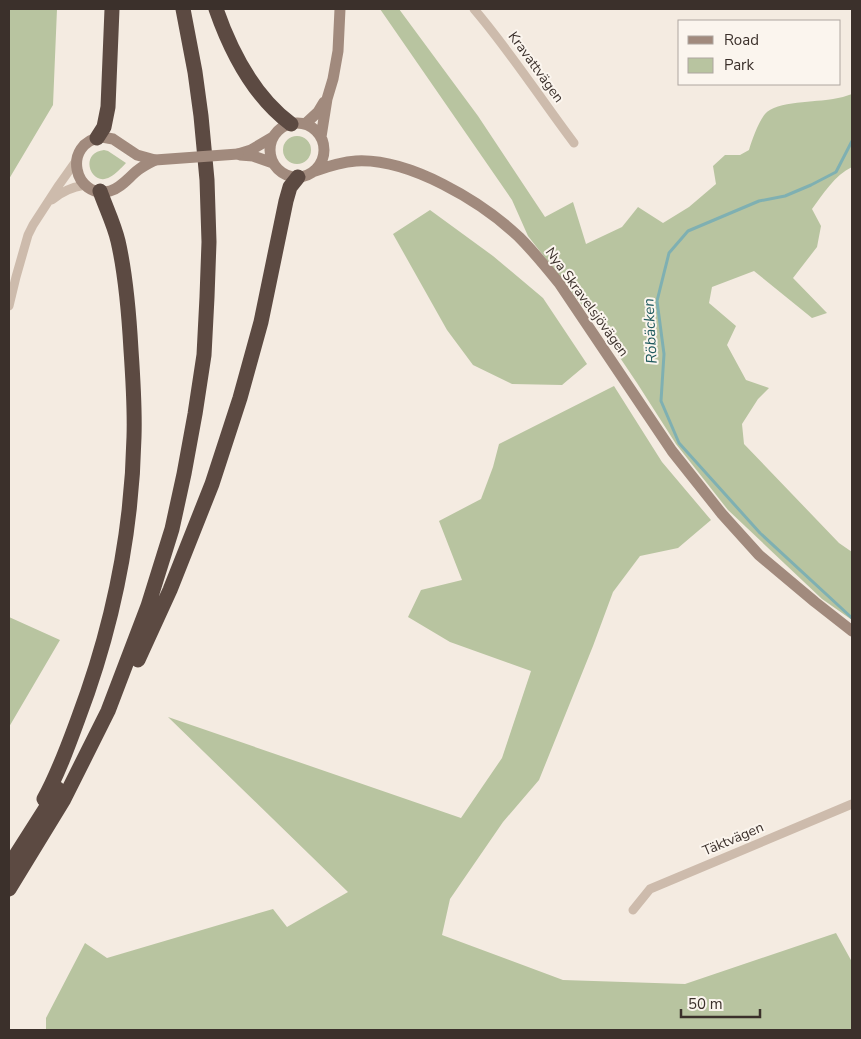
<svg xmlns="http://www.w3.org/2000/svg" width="861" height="1039" font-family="'Nunito Sans',sans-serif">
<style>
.green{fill:#b8c4a0}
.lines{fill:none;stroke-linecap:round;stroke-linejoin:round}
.stream{stroke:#7fb0b2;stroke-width:3}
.street{stroke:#cdbbac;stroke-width:9}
.secondary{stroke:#a18a7d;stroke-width:11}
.highway{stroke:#5c4a42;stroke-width:15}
.secondary-bridge{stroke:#a18a7d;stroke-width:11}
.labels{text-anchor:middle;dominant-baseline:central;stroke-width:4;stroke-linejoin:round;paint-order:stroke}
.street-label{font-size:14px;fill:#3b302b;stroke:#fbf5ee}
.water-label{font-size:15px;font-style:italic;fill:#1f5a5e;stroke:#fbf5ee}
</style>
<rect width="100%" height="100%" fill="#f4ebe1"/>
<path class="green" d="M9,9h48l-4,96 -44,74z
M380,9h19l79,107 67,101 28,-15 13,42 36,-17 16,-20 25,16 26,-16 27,-23 -3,-18 12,-11h15l9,-5c3,-10 9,-27 16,-36 11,-13 52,-12 68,-15 7,-1 13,-3 19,-5v73c-17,8 -29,27 -40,42l9,17 -4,21 -24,31 34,35 -15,5 -58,-47 -42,16 -3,16 27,23 -9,19 19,35 23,8 -11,11 -16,25 2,20 95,99 13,9v68l-30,-21 -94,-89 -52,-66 -39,-61 -37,-55 -72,-92 -16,-36z
M283 150a14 14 0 1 1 28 0a14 14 0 1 1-28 0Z
M104,150l4,1 18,12c-5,5 -10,11 -16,14 -19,11 -32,-24 -6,-27z
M430,210l63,46 50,42 44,66 -25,21 -50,-1 -39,-19 -26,-35 -54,-96z
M614,386l48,76 49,58 -33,28 -38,8 -27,36 -20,54 -54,134 -36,42 -53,77 -8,36 121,45 122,4 151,-51 16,29v68h-806v-12l39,-75 22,15 166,-49 14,18 61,-35 -180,-175 293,101 41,-60 29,-87 -81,-29 -42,-25 13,-27 41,-10 -23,-59 42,-22 12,-32 6,-23z
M9,617l51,23 -51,87z"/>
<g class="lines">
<path class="stream" d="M852,141l-16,31 -25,13 -26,11 -26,5 -71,30 -19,22 -12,48 7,53 -3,47 18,42 81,90 92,85"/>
<path class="street" d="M474,9c36,42 66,89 100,134
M52,200c10,-9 20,-13 33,-15
M9,306l7,-29 12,-42 5,-10 26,-40 17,-24
M633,910l17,-21 202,-85"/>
<path class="secondary" d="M270 150a27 27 0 1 1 54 0a27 27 0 1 1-54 0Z
M305,124l13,-12 6,-10
M102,137l11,2 24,16 18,5c-6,3 -12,6 -17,10 -9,7 -17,18 -28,21 -36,9 -49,-48 -8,-54z
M321,137l6,-38 6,-20 5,-28 2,-42
M238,154l13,-4 22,-13
M240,155l13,1 20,7
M315,171c14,-5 27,-9 41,-10 53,-3 125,40 163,76 14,14 27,30 40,46l113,168 50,63 37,41 56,47 37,29"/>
<path class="highway" d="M216,9c15,43 37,87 75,115
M97,138l7,-11 4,-20 4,-98
M138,660l32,-70 42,-106 28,-86 21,-76 25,-121 4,-14 8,-10
M44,799c14,-25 24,-53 34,-80 34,-90 54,-186 56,-282 1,-29 -1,-58 -3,-87 -2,-36 -5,-74 -13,-109 -4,-17 -12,-33 -18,-50
M9,866l49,-77
M9,889l55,-90 44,-88 40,-105 24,-77 12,-55 11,-60 9,-59 3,-58 2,-55 -2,-62 -6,-64 -6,-44 -12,-63"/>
<path class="secondary-bridge" d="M155,160l83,-6"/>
</g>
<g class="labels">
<g class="street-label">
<text transform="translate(536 67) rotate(54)">Kravattvägen</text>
<text transform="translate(587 302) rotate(54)">Nya Skravelsjövägen</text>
<text transform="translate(733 839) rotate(-23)">Täktvägen</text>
</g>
<g class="water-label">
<text transform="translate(650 331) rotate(-93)">Röbäcken</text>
</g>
</g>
<rect width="861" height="1039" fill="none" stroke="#3b302b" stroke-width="20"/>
<rect x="678" y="20" width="162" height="65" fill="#fbf5ee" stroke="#aea6a0"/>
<rect x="688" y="36" width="25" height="8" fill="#a18a7d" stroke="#aea6a0"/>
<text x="724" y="45" font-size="15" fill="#3b302b">Road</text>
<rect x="688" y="58" width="25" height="15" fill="#b8c4a0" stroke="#aea6a0"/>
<text x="724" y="70" font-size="15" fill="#3b302b">Park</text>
<path d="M681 1009v8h79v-8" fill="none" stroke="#3b302b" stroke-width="2.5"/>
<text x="688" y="1009" font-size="15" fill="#3b302b" stroke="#fbf5ee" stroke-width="4" paint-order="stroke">50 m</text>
</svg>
